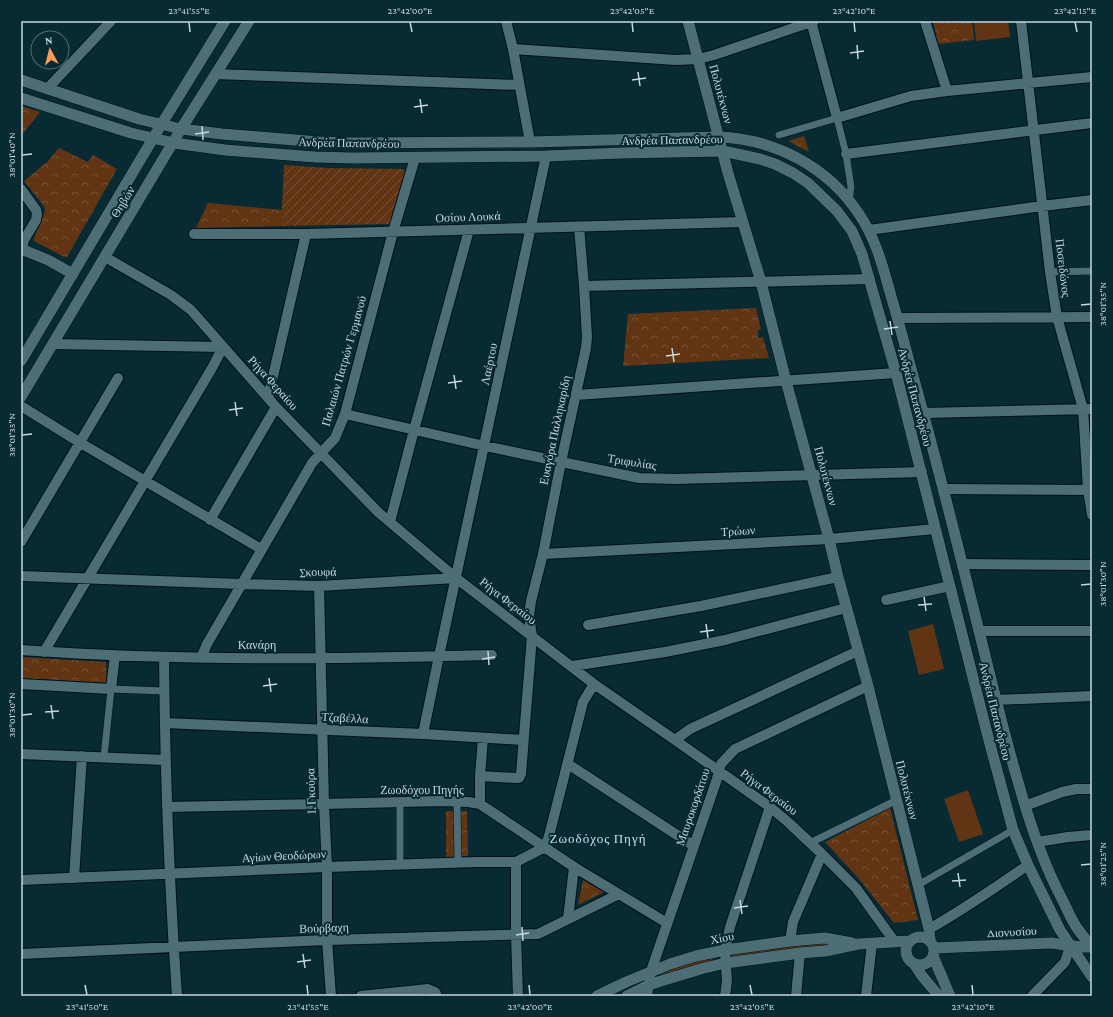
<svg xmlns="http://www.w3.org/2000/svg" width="1113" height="1017" font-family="'Crimson Pro',serif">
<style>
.grass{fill:url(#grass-tufts)}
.forest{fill:url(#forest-crowns)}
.garden{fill:url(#garden-furrows)}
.pitch{fill:#613514}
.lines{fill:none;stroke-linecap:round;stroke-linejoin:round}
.pedestrian-casing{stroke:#001218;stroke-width:8}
.minor-casing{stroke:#001218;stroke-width:12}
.tertiary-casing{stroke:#001218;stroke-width:12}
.secondary-casing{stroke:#001218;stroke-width:12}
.pedestrian{stroke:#4d6e77;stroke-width:7}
.minor{stroke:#4d6e77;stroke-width:10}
.tertiary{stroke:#4d6e77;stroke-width:11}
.secondary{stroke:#4d6e77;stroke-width:11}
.ticks{fill:none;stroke:#c5d7db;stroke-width:1.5}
.labels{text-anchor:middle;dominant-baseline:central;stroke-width:4;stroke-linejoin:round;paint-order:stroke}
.street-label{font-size:12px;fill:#c5d7db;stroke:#082a32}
.neighbourhood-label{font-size:13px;letter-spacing:1px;fill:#bde2ec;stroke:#082a32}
.neatline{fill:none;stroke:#c5d7db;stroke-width:1.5}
.ticks-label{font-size:10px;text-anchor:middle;fill:#c5d7db}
</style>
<defs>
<pattern id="grass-tufts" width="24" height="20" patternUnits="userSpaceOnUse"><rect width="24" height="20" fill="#613514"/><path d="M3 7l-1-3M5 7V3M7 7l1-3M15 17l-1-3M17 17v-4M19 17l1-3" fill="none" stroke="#765236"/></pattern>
<pattern id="forest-crowns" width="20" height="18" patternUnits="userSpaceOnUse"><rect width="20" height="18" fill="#613514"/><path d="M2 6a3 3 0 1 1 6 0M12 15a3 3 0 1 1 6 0" fill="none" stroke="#765236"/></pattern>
<pattern id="garden-furrows" width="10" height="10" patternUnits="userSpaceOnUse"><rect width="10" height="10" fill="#613514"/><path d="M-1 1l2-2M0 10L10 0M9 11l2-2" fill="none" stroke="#765236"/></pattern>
</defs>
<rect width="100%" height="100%" fill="#082a32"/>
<path class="grass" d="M804,136l5,16 -21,-11z
M827,941l3,3 -1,1 -95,13 -2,-3v-1z
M712,958v3l-51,14 -1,-2 13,-6z"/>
<path class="forest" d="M933,21h39l2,19 -36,4z
M21,106l19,6 -19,24z
M59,148l29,14 5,-7 24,14 -50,88h-3l-30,-16v-3l11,-27 -1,-5 -20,-25 23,-19z
M208,203l74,7 -1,16 -85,2z
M756,308l5,22h-3v8l5,-1 6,21 -146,8 5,-52z
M21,657l85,5 1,21 -86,-5z
M890,808l28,112 -24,3 -34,-43 -35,-38z
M446,811h21l1,45 -22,1z
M583,880l21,12 -26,13z"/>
<path class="garden" d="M284,165l45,3 74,1 2,2 -14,53 -110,2z"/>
<path class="pitch" d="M974,21h34l2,16 -34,4z
M933,624l11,45 -25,6 -11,-44z
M968,790l15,44 -24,8 -15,-43z"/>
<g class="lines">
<g class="pedestrian-casing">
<path id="pedestrian" d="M779,135l58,-17 9,36 5,33 -2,13
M1050,272l42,-1
M104,757l7,-68 53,2
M400,802v62
M457,802l1,60
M810,843l87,-43
M918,885l95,-55"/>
</g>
<g class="minor-casing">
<path id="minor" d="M506,21l7,28 17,93
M811,21l26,97 74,-22 36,-5 145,-14
M925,21l22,70
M1021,21l29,251 7,45 26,92 1,15 4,66 4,25
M513,49l163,11 22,-1 16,-4 100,-34
M215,74l304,11
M48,88l63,-67
M846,154l246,-31
M21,189l15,21 1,4 -1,6 -12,20 -2,9
M869,230l173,-24 50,-6
M194,234h112l437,-12
M105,257l66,38 20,15 85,97 102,105 78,66 138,106 81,56 95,67 19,16 33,31 34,34 38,53
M584,286l286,-7
M897,318l195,-1
M53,344l170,3
M576,395l320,-22
M268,398l38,-164
M21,406l58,36 182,107
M924,413l168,-4
M345,414l140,32 154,32 37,1 246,-7
M943,489l149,1
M210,520l66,-113
M390,522l24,-92 55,-200
M21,542l97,-164
M543,554l286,-15 106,-10
M962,564l130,1
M21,576l220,8 78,2 137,-8
M319,586l5,218 3,63v73l4,56
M886,600l64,-14
M588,625l113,-19 137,-29
M979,631h113
M21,650c99,7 199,9 299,8 58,0 115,-2 172,-3
M44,652l168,-284 11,-21
M164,657c1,113 5,226 13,339
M201,658l6,-14 105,-181 23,-25 10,-24 48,-182 22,-74
M572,666l93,-14 60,-12 121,-32
M21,684l90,5 4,-34
M996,700l96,-4
M165,723l258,11 100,6
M423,734l16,-78 107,-500
M675,740l15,-11 168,-78
M21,754l144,6
M568,764l126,82
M480,776l35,2h4l2,-4 11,-138 -3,-20 2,-15 12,-47 18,-92 25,-114 1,-11 -3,-51 -5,-59
M480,804v-28l3,-38
M1025,806l37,-14 14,-3h16
M167,807l157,-3 118,-3 26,1 12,2 94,63 93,56
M1037,842l31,-5 24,-2
M545,847l4,-11 34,-134 11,-18
M516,862v72l2,62
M74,878l8,-122
M21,880l306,-13 149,-5h40l29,-15
M568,919l6,-52
M929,929c34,-19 67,-42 99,-64
M790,941l3,-19 29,-68
M21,954l306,-14 211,-6 81,-40
M361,996l67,-7 7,3 2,4
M647,996l4,-25 65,-189 5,-18 14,-15 133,-63
M725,996l2,-15 -2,-31 5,-23 40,-120
M796,996l4,-43
M866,996l6,-53
M1032,996l33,-34 5,-16"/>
</g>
<g class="tertiary-casing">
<path id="tertiary" d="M688,21l40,152 33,109 25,99 43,158 9,38 30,109 61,243 1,11
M21,249l27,11 25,14
M906 951a14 14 0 1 1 28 0a14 14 0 1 1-28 0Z
M934,948l117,-5 30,4h11
M933,956l17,40
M915,965l7,11 17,20
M597,996l29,-14 44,-18 26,-8 29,-6 65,-9 35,-3 27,5
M627,996l22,-11 15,-5 40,-12 22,-5 74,-10 25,-2 33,-7 51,-3"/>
</g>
<g class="secondary-casing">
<path id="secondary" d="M21,80l118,39 42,10 41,5 97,8 33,1 178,-1 189,-5c56,2 109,30 140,77 17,25 24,53 32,82 7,23 13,46 19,69 26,92 49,185 72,278 12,48 23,95 37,142 11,39 24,78 43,114 5,10 9,20 15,29 5,7 10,13 15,19
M21,98l110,35 43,10 51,7 90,7 38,1 193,-2 75,-3 102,-2 37,8 15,5 18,9 15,10 29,28 15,20 10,23 34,119 91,360 26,97 15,35 32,65 32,47
M21,361l140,-236 64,-104
M21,397l160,-268 68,-108"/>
</g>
<use href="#pedestrian" class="pedestrian"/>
<use href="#minor" class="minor"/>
<use href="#tertiary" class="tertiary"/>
<use href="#secondary" class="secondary"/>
</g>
<path class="ticks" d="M189,22l1,10M410,22l2,10M632,22l1,10M854,22l1,10M1075,22l2,10M857,45l1,14M850,53l14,-2M638,72l2,14M632,80l14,-2M420,99l2,14M414,107l14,-2M202,126l1,14M195,134l14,-2M22,155l10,-1M1081,305l10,-1M890,321l2,14M884,329l14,-2M672,348l2,14M666,356l14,-2M454,375l2,14M448,383l14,-2M235,402l2,14M229,410l14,-2M22,435l10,-1M1081,585l10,-1M924,597l2,14M918,605l14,-1M706,624l2,14M700,632l14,-2M488,651l1,14M482,659l13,-2M269,678l2,14M263,686l14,-2M51,705l2,14M45,712l14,-1M22,715l10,-1M1081,865l10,-1M958,873l2,14M952,881l14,-1M740,900l2,14M734,908l14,-2M522,927l1,14M516,935l13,-2M303,954l2,14M297,962l14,-2M85,985l2,10M307,985l1,10M529,985l1,10M750,985l2,10M972,985l1,10"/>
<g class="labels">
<g class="street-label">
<text transform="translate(721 94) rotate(75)">Πολυτέκνων</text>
<text transform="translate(672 140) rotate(-1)">Ανδρέα Παπανδρέου</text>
<text transform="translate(349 143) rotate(1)">Ανδρέα Παπανδρέου</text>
<text transform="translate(123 202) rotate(-59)">Θηβών</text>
<text transform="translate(468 217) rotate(-2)">Οσίου Λουκά</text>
<text transform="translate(1063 268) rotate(83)">Ποσειδώνος</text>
<text transform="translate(344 361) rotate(-74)">Παλαιών Πατρών Γερμανού</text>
<text transform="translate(489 364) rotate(-78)">Λαέρτου</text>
<text transform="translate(273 383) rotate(48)">Ρήγα Φεραίου</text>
<text transform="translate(915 397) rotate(75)">Ανδρέα Παπανδρέου</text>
<text transform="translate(555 430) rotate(-78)">Ευαγόρα Παλληκαρίδη</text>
<text transform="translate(632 462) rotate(9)">Τριφυλίας</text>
<text transform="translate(826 476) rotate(75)">Πολυτέκνων</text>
<text transform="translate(738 531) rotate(-3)">Τρώων</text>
<text transform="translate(318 572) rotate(-1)">Σκουφά</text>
<text transform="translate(508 601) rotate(38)">Ρήγα Φεραίου</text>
<text x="257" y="645">Κανάρη</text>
<text transform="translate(995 711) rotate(76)">Ανδρέα Παπανδρέου</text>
<text transform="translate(345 718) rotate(3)">Τζαβέλλα</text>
<text x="422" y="790">Ζωοδόχου Πηγής</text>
<text transform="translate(907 790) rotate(76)">Πολυτέκνων</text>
<text transform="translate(311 791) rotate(-92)">Ι. Γκούρα</text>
<text transform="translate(769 792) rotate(37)">Ρήγα Φεραίου</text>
<text transform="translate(693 807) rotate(-71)">Μαυροκορδάτου</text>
<text transform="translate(284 856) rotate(-3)">Αγίων Θεοδώρων</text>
<text transform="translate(324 928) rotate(-2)">Βούρβαχη</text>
<text transform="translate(1012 932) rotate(-3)">Διονυσίου</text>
<text transform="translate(722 938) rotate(-11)">Χίου</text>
</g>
<g class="neighbourhood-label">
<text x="598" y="838">Ζωοδόχος Πηγή</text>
</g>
</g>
<rect width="1113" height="1017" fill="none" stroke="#082a32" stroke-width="44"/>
<g transform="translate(50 50) rotate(353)"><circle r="19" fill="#082a32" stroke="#546f76"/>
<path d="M0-3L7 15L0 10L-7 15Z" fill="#fd9c56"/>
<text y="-6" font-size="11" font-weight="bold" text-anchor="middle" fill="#c5d7db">N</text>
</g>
<rect x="22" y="22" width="1069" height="973" class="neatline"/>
<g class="ticks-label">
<text x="189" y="14">23°41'55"E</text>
<text x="410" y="14">23°42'00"E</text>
<text x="632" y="14">23°42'05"E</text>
<text x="854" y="14">23°42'10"E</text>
<text x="1075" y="14">23°42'15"E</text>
<text transform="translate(11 155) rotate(-90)" y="4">38°01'40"N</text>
<text transform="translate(1102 304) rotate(-90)" y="4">38°01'35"N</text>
<text transform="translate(11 435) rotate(-90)" y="4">38°01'35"N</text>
<text transform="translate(1102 584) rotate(-90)" y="4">38°01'30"N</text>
<text transform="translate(11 715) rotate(-90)" y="4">38°01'30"N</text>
<text transform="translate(1102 864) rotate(-90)" y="4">38°01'25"N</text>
<text x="87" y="1010">23°41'50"E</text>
<text x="308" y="1010">23°41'55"E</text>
<text x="530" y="1010">23°42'00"E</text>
<text x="752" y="1010">23°42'05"E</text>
<text x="973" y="1010">23°42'10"E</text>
</g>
</svg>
